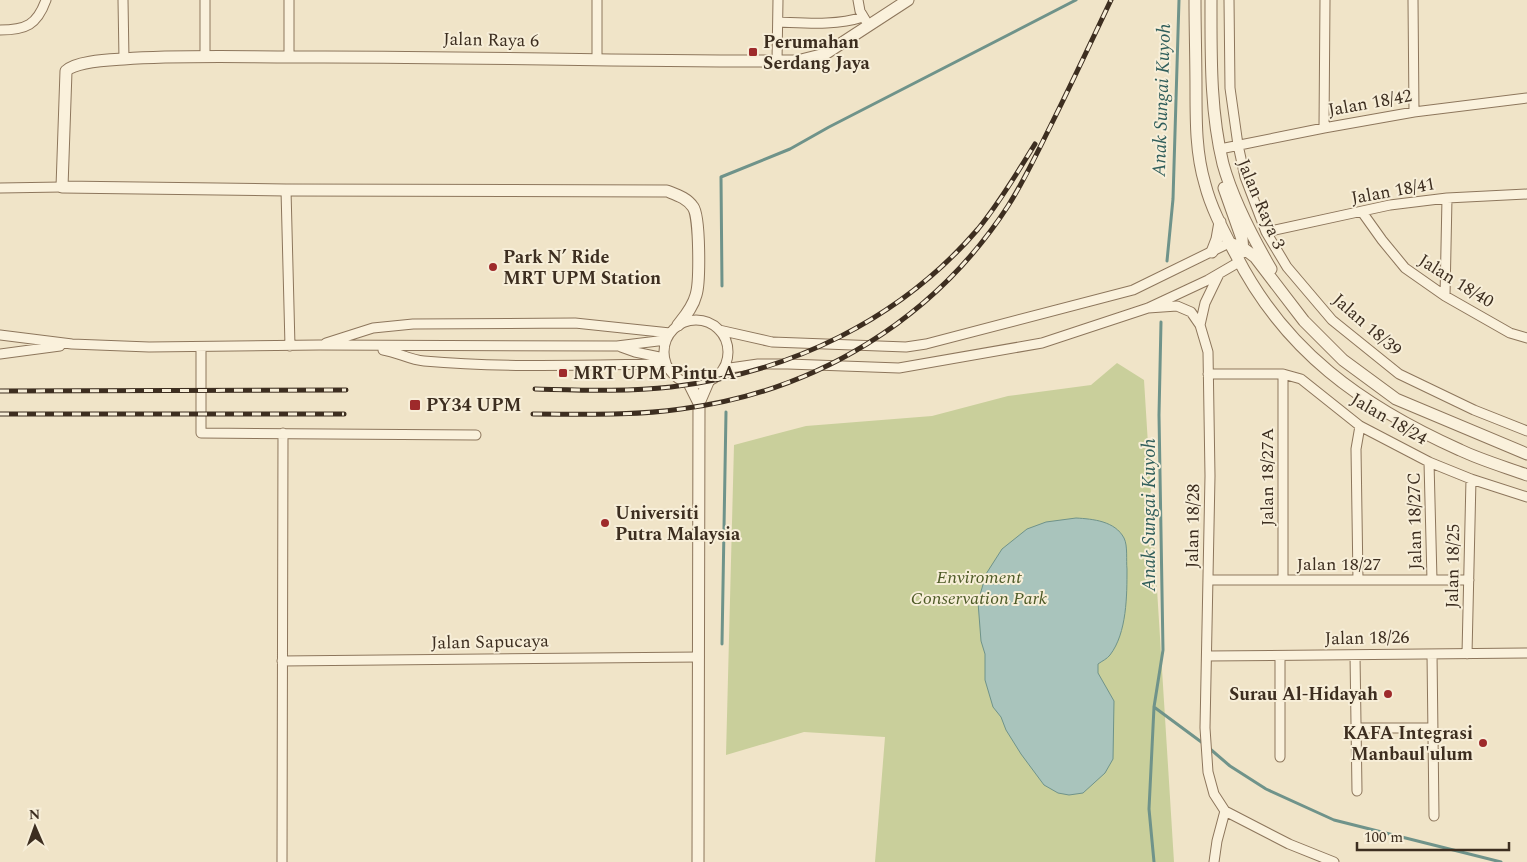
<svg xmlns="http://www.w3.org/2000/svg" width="1527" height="862" font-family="Spectral,serif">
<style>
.green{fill:#c9cf9b}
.water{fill:#a9c4bc;stroke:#6f938a}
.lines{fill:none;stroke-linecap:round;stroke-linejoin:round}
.stream{stroke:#6f938a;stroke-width:3}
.minor-casing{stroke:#8d765c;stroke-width:11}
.tertiary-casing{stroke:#8d765c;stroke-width:13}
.minor{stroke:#faf1dc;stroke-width:9}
.tertiary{stroke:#faf1dc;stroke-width:11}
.rail-casing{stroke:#3d2e20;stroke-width:5}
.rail{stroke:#f7eed8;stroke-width:3;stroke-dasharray:9;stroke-linecap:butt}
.poi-dot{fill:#9e2a2b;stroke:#f7eed8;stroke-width:2}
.labels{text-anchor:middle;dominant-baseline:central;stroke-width:4;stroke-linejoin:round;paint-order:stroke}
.street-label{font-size:18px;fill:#3d2e20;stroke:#f7eed8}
.poi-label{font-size:18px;font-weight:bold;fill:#3d2e20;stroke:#f7eed8;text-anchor:start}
.park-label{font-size:18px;font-style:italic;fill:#4d5a26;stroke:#f7eed8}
.water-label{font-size:19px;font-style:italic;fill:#2f5d5a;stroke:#f7eed8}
</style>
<rect width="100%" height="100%" fill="#f0e4c8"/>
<path class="green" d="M1117,363l27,17 30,482h-299l10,-125 -81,-5 -78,23 8,-310 72,-19 126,-10 76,-20 83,-11z"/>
<path class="water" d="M1076,518c17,1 39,3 48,20 4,8 2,22 3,31 0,26 0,64 -17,86 -3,4 -8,6 -12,9v9l16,28 -1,58 -8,14 -22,20 -14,2 -11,-2 -14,-8 -23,-31 -15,-24 -5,-13 -8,-10 -8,-27v-26l-4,-13 -3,-39 8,-28 16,-25 25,-20 19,-7z"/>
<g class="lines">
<path class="stream" d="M1167,261l6,-62 6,-199
M722,286l-1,-109 69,-28 39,-22 247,-127
M722,644l4,-232
M1154,707l50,37
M1209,748l21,18 36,23 68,31 167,42
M1154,862l-5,-53 5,-102 9,-57 -4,-235 2,-93"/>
<g class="minor-casing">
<path id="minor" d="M123,0l1,59
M858,0l2,11 6,10
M1229,0l1,88 8,57 7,32 21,55 21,35 45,53 67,54 75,36 53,21
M1413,0l1,112
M778,22c28,1 57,4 85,-5
M0,30c26,0 37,-5 46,-30
M205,57v-57
M289,57v-57
M597,59v-59
M777,61l1,-61
M1324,128l1,-128
M1220,149l104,-21 90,-16 113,-14
M0,188l62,-1
M286,190l4,156
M1362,212l20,28 23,28 40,28 65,37 17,5
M1266,232l124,-27 57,-7 80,-4
M1445,296l2,-98
M1148,308l29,-2 14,6 9,13 8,27 2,124 -5,252 3,44 6,22 11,17 64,33 45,18
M664 352a32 32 0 1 1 64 0a32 32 0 1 1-64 0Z
M1200,325l5,-22 14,-29
M719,330l53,12 134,5 20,-3 207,-54 96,-47
M0,335l72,9 77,3 170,-2 298,1 49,-6
M326,343l47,-15 40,-4 162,-1 95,10
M621,347l14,5 29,6
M201,348v85l275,2
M383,350c14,2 27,10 41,11 80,7 161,4 242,3
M0,354l60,-8
M723,369l35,-5h30l111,4 143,-25 106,-35 60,-28 31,-18
M1208,374h75l18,5 59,47 69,36 42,17 56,18
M1429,462l3,118
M1209,580h260
M1283,580v-206
M1358,580l-2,-131 4,-23
M1432,654l2,162
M1467,654l4,-175
M1355,655l2,136
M1207,656l320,-3
M282,661l417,-4
M1356,728h76
M1280,757v-101
M282,862l1,-429
M1214,862l3,-21 8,-30"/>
</g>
<g class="tertiary-casing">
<path id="tertiary" d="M1195,0c0,30 1,60 1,91 0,31 0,63 9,93 6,24 19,48 30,69 49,98 127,153 225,197 21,10 45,17 67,25
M1211,0c0,55 -1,111 12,164 10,36 30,74 48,105
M1224,188l18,51 1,13
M1229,243l14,5 12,9 49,64 39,39 53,39 131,55
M1212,252l5,-13 3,-17
M678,325c7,-9 15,-18 18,-30 4,-12 4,-79 -3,-88 -6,-9 -16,-12 -26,-16l-381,-1 -224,-3 4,-116c10,-10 43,-11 58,-12 57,-4 114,-2 170,-2 168,-1 336,5 503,4l28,-7 83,-54
M689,383l10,20
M698,862l1,-459 9,-21"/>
</g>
<use href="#minor" class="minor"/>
<use href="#tertiary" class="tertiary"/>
<g class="rail-casing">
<path id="rail" d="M535,389c45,1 91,3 136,-2 118,-14 229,-67 307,-158 22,-27 39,-56 57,-85
M0,391l346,-1
M0,414h344
M533,414c50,0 99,2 148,-5 134,-17 253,-89 327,-203 16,-25 29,-53 42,-79 21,-42 41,-85 61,-127"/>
</g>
<use href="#rail" class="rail"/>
</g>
<g class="poi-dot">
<rect x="748" y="47" width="10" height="10" rx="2.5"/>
<circle cx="493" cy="267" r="5"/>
<rect x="558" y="368" width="10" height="10" rx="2.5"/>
<rect x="409" y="399" width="12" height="12" rx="2.5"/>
<circle cx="605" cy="523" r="5"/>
<circle cx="1388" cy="694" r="5"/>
<circle cx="1483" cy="743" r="5"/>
</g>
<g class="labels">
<g class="street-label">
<text transform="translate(491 40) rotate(1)">Jalan Raya 6</text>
<text transform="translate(1370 103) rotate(-10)">Jalan 18/42</text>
<text transform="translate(1393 191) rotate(-10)">Jalan 18/41</text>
<text transform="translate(1261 204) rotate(67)">Jalan Raya 3</text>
<text transform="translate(1456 281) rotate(32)">Jalan 18/40</text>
<text transform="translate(1367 325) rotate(41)">Jalan 18/39</text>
<text transform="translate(1389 419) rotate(30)">Jalan 18/24</text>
<text transform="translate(1267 477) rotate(-90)">Jalan 18/27A</text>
<text transform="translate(1415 521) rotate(-91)">Jalan 18/27C</text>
<text transform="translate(1193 526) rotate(-89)">Jalan 18/28</text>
<text x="1339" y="564">Jalan 18/27</text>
<text transform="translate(1453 566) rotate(-89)">Jalan 18/25</text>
<text transform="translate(1367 638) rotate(-1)">Jalan 18/26</text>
<text transform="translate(490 642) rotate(-1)">Jalan Sapucaya</text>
</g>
<g class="poi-label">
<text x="763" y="42">Perumahan<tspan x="763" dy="21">Serdang Jaya</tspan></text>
<text x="503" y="257">Park N’ Ride<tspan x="503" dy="21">MRT UPM Station</tspan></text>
<text x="573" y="373">MRT UPM Pintu A</text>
<text x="426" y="405">PY34 UPM</text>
<text x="615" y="513">Universiti<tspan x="615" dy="21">Putra Malaysia</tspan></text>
<text x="1378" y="694" text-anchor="end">Surau Al-Hidayah</text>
<text x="1473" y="733" text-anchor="end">KAFA Integrasi<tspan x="1473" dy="21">Manbaul'ulum</tspan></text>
</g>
<g class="park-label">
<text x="979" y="577">Enviroment<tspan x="979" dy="21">Conservation Park</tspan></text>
</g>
<g class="water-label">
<text transform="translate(1162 100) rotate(-88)">Anak Sungai Kuyoh</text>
<text transform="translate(1149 515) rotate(-90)">Anak Sungai Kuyoh</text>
</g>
</g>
<g transform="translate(35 827) rotate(358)" stroke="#f7eed8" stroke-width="4" paint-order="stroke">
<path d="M0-4L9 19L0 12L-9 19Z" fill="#3d2e20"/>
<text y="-8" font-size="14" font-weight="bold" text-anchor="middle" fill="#3d2e20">N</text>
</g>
<path d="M1357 842v8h152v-8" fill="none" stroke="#3d2e20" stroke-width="2.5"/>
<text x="1364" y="842" font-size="15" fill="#3d2e20" stroke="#f7eed8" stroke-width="4" paint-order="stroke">100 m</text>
</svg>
